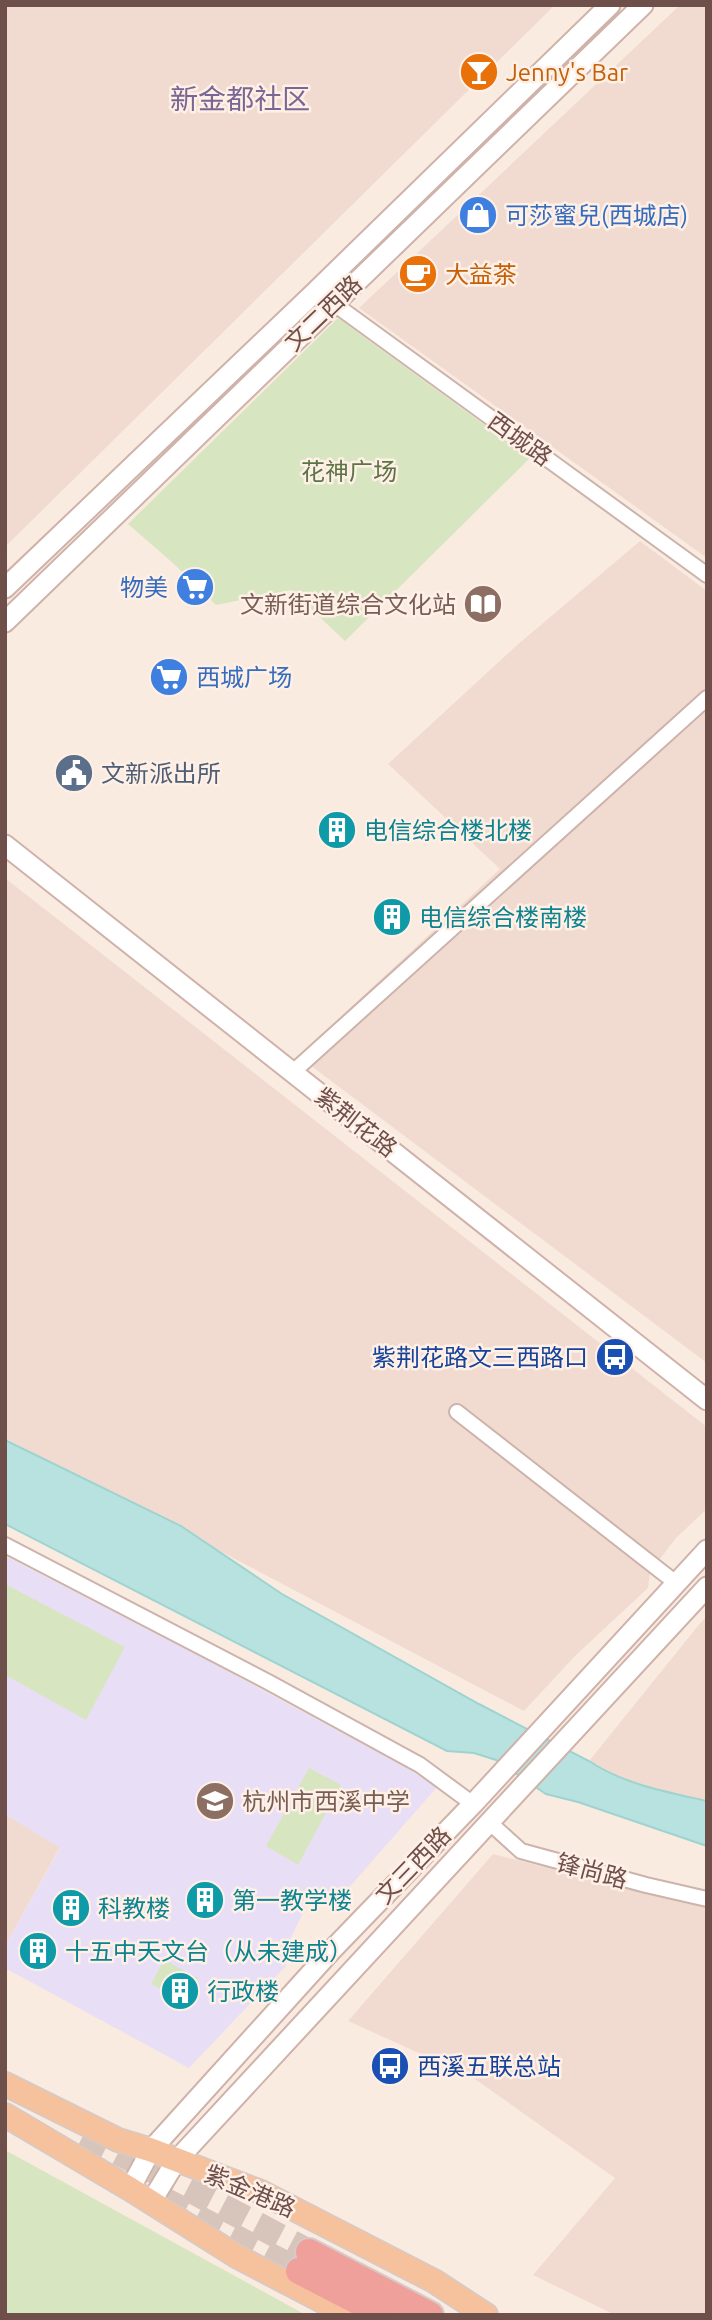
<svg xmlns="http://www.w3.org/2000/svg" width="712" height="2320" font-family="Ubuntu,'Noto Sans SC',sans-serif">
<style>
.residential{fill:#f1dbd0}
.education{fill:#e8def6}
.green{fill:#d7e6c1}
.water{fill:#b7e2df;stroke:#9ed3d0;stroke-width:2}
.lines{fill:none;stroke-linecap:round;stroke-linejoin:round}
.highway-tunnel{stroke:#d7c4bb;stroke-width:26;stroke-dasharray:26 13;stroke-linecap:butt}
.street-casing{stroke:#ccb3ab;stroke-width:18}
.secondary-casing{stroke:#cfb2a9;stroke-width:23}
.primary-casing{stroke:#d4cac9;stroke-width:26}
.highway-casing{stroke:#d4cac9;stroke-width:30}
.street{stroke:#fff;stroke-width:14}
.secondary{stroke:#fff;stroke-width:19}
.primary{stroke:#f5c29d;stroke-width:23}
.highway{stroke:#f0a09b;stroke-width:26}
.labels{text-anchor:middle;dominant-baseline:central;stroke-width:5;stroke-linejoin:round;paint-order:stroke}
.food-label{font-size:24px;fill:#c56008;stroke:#fef0e6;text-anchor:start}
.shop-label{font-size:24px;fill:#366cbe;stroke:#fef0e6;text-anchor:start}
.street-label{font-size:24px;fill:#6f4f4a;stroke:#fef0e6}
.park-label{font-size:24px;fill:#5c7443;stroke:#fef0e6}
.education-label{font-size:24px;fill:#785e54;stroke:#fef0e6;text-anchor:end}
.service-label{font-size:24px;fill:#4e5e75;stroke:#fef0e6;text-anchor:start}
.culture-label{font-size:24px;fill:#0d838f;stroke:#fef0e6;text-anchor:start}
.transit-label{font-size:24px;fill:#164399;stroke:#fef0e6;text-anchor:end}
.quarter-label{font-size:28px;fill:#7a6692;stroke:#fef0e6}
</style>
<rect width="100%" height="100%" fill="#faebe1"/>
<path class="residential" d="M5,5h550l-550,542z
M680,5h27v553l-348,-250z
M640,541l67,50v772l-409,-307 202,-187 -112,-105 128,-118z
M5,878l702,549v82l-31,29 -26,34 -2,16 -73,68 -51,55 -519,-273z
M707,1616v191l-126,-36 116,-144z
M5,1814l55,33 -55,99z
M493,1854l214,54v407h-92l-82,-40 82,-97 -143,-101 -124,-56z"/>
<path class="education" d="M5,1556l198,102 202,109 32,20 -105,120 -22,-9 -22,46 -2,22 -97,102 -184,-100v-22l55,-98 -55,-34z"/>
<path class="green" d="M338,318l192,140 -185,183 -54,-51 -75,15 -42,-41 -46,-40z
M5,1584l120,63 -39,73 -81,-45z
M309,1768l32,17 -43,80 -32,-19z
M164,1960l34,18 -9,18 -9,-3 -3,4 -26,-13z
M5,2150l301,165h-301z"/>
<path class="water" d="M5,1440l176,86 101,68 197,110 110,57c34,23 78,31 118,40v45l-129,-44 -32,-8 -50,-34 -22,-7 -27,-2 -442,-227z"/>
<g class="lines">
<path class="highway-tunnel" d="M84,2134l225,118
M162,2199l137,72"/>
<g class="street-casing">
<path id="street" d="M333,303l374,272
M293,1072l414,-374
M457,1412l219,171
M5,1545l265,138 150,82 53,39
M489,1822l32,29 125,34 61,14"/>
</g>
<g class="secondary-casing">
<path id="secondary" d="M5,588l309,-295 296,-288
M5,622l638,-617
M5,845l702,555
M130,2189l21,-39 179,-198 143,-148 234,-254
M151,2202l25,-41 531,-574"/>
</g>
<g class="primary-casing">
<path id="primary" d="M5,2084l113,56 33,10 110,42 173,89 52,34
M5,2115l125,74 108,68 111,58"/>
</g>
<g class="highway-casing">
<path id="highway" d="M309,2252l121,63
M299,2271l85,44"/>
</g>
<use href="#street" class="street"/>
<use href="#secondary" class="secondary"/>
<use href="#primary" class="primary"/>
<use href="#highway" class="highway"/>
</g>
<defs>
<g id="bar-disc" transform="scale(2.0125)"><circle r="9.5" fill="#e8710a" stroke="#fef0e6"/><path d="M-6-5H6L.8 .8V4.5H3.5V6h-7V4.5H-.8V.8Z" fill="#fff"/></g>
<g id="shop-disc" transform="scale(2.0125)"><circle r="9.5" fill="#3f7fe0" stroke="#fef0e6"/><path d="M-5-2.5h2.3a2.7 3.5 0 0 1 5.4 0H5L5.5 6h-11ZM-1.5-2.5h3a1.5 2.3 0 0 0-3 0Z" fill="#fff"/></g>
<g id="cafe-disc" transform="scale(2.0125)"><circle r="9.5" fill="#e8710a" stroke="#fef0e6"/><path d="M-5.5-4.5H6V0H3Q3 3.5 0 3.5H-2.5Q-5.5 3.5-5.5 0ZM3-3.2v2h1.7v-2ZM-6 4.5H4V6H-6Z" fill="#fff"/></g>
<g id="supermarket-disc" transform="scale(2.0125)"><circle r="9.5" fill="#3f7fe0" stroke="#fef0e6"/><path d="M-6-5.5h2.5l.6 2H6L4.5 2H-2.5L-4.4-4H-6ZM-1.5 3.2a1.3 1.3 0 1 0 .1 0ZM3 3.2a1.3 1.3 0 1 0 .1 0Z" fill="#fff"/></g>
<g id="library-disc" transform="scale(2.0125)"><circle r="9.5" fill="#8d6e63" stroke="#fef0e6"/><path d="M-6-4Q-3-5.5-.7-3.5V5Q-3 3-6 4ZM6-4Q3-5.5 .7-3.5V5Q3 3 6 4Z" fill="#fff"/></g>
<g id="civic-disc" transform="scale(2.0125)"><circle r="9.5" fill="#5c6f8a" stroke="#fef0e6"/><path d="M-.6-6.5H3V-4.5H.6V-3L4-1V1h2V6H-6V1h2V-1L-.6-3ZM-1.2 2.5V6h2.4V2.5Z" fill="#fff"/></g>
<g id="building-disc" transform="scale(2.0125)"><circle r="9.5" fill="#0f9aa8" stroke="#fef0e6"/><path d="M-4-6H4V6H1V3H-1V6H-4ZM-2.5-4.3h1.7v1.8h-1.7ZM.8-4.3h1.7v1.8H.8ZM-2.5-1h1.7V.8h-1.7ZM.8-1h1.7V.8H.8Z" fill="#fff"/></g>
<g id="bus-disc" transform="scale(2.0125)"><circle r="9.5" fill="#1a4fb4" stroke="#fef0e6"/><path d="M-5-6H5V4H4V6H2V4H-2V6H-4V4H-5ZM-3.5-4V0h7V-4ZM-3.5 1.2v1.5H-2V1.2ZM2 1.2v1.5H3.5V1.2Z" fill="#fff"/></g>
<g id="school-disc" transform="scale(2.0125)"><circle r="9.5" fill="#8d6e63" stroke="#fef0e6"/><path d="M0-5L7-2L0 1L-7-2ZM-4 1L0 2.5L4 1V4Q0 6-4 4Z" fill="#fff"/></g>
</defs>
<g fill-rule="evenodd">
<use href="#bar-disc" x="479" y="72"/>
<use href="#shop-disc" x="478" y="215"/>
<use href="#cafe-disc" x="418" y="274"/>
<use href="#supermarket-disc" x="195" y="587"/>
<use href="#library-disc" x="483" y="604"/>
<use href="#supermarket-disc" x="169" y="677"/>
<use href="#civic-disc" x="74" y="773"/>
<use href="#building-disc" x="337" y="830"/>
<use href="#building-disc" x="392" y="917"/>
<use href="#bus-disc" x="615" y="1357"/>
<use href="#school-disc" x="215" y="1801"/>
<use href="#building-disc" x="205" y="1900"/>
<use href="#building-disc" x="71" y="1908"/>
<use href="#building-disc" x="38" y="1951"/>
<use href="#building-disc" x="180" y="1991"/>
<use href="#bus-disc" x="390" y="2066"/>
</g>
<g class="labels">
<g class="food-label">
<text x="506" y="72">Jenny's Bar</text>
<text x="445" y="274">大益茶</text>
</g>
<g class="shop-label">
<text x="505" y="215">可莎蜜兒(西城店)</text>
<text x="168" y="587" text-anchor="end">物美</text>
<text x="196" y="677">西城广场</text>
</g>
<g class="street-label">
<text transform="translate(323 313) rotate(-44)">文二西路</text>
<text transform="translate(520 439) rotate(36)">西城路</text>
<text transform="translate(356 1122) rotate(38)">紫荆花路</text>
<text transform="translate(413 1865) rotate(-46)">文三西路</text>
<text transform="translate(592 1871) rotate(15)">锋尚路</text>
<text transform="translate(250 2191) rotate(23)">紫金港路</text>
</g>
<g class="park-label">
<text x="349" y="471">花神广场</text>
</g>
<g class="education-label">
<text x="456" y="604">文新街道综合文化站</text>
<text x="242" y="1801" text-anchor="start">杭州市西溪中学</text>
</g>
<g class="service-label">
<text x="101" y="773">文新派出所</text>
</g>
<g class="culture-label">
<text x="364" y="830">电信综合楼北楼</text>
<text x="419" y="917">电信综合楼南楼</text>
<text x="232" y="1900">第一教学楼</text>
<text x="98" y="1908">科教楼</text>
<text x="65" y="1951">十五中天文台（从未建成）</text>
<text x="207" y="1991">行政楼</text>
</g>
<g class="transit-label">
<text x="588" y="1357">紫荆花路文三西路口</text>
<text x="417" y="2066" text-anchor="start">西溪五联总站</text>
</g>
<g class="quarter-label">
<text x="240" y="98">新金都社区</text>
</g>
</g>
<rect width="712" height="2320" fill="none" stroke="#6f4f4a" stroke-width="14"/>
</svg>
